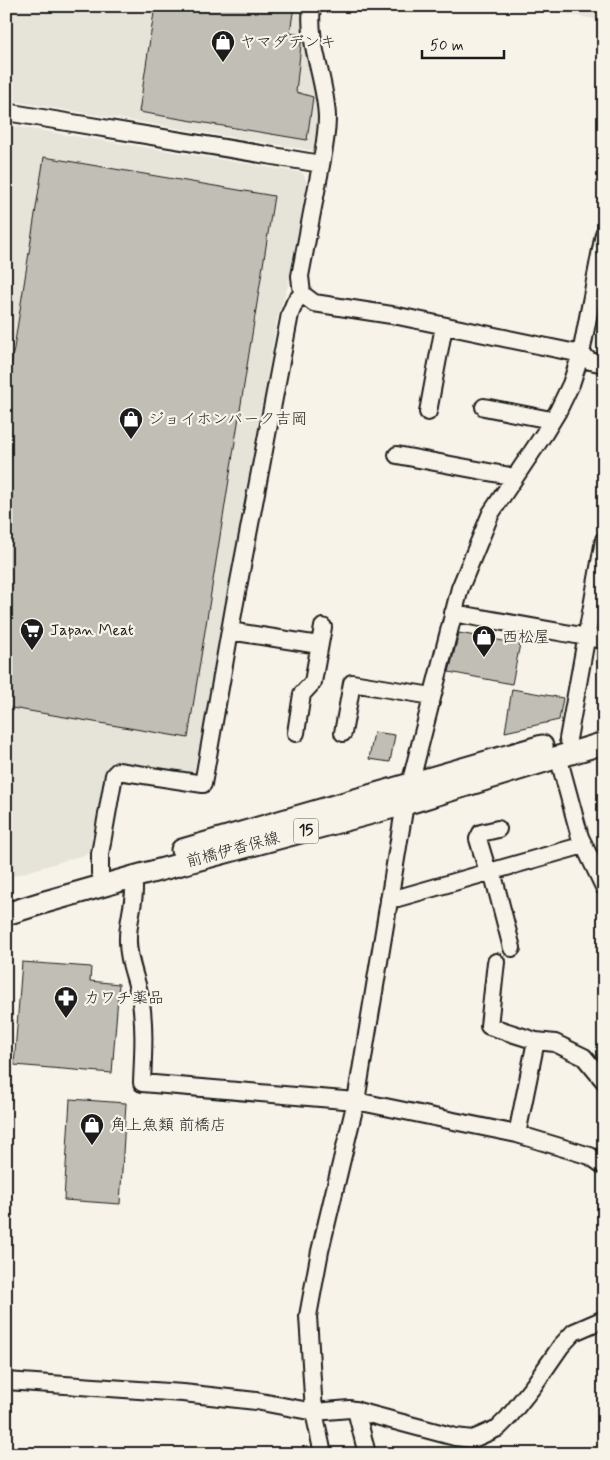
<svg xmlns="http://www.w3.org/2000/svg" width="610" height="1460" font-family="Mynerve,'Klee One',sans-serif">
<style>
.built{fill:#e6e3d9}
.building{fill:#c0beb5;stroke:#1c1c1c}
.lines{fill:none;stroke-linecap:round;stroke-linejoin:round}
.minor-casing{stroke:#1c1c1c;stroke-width:20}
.major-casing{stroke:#1c1c1c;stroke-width:25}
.minor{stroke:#f7f3e8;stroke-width:16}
.major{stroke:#f7f3e8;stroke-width:21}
.labels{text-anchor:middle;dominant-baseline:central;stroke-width:4.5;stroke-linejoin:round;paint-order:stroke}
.shield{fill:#f7f3e8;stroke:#5e5c59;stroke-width:1}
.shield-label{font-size:15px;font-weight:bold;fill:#1c1c1c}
.poi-label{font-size:16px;fill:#1c1c1c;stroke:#f7f3e8;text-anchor:start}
.street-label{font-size:16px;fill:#1c1c1c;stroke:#f7f3e8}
</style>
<rect width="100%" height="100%" fill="#f7f3e8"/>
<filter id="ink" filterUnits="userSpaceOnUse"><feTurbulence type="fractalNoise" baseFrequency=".02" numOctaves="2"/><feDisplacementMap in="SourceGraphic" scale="10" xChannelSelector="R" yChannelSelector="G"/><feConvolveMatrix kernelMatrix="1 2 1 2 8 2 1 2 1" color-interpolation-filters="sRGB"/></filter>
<g filter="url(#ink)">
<path class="built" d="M6,6h298l-2,21 3,24 10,29 4,39 -2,26 -6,5 -305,-50z
M545,6h59v15l-59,-11z
M6,125l297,48 4,10 -19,102 -11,34 -41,241 -9,39 -33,175 -2,3 -80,-16 -18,91 -88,26z"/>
<path class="building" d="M155,6h139l-4,27 12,2 -6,57 17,5 -6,43 -168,-28z
M44,157l230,39 -86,542 -182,-31v-308z
M459,633l61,11 -8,40 -63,-12z
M512,689l51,9 -4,22 -54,12z
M374,732l21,3 -5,27 -21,-3z
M22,962l69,5 -1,14 29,3 -7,89 -98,-8z
M70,1099l56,4 -6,101 -56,-4z"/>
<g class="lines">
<g class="minor-casing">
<path id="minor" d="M312,6c-5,37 14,74 15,111 0,21 -5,43 -9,64 -6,32 -12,63 -18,95l2,18 12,9 84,13 183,38 9,7 14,3
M6,112l315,52
M484,407l67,13
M428,412l16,-86
M397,455l118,22
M453,613l151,27
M230,631l89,14
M296,733l6,-39 11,-12 10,-55
M343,733l9,-50 80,13
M568,739l36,-199
M558,756l22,81 24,50
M492,871l20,77
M488,872l-10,-33 3,-6 17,-4
M100,873v-19l14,-79 4,-4 85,13 31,-176 56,-294 5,-12 7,-8
M133,877c4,21 -5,40 -5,61 -1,23 10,43 13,64 4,28 2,54 1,81l214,18 161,33 73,22 14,10
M389,899l9,-1 186,-53
M496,962l-7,64 47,15 19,2 29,14 20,24
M517,1134l19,-93
M6,1381l177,12 73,8 58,11 36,-3 105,28 18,2 25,-11 10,-10 26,-33 27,-39 13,-14 30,-13
M356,1410l11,44
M323,1454l-9,-42 -6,-96 12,-65 36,-150 49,-297 55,-216 31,-75 53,-79 14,-23 13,-27 10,-30 23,-120"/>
</g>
<g class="major-casing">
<path id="major" d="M182,850l360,-104
M6,914l39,-12 88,-25 272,-73 199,-61"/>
</g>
<use href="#minor" class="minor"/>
<use href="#major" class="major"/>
</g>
</g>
<defs>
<g id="shop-pin" transform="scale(1.25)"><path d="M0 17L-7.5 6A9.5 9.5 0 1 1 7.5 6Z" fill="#1c1c1c" stroke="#f7f3e8"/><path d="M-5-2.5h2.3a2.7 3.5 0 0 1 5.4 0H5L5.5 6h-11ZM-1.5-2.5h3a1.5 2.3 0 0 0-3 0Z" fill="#fff"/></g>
<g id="supermarket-pin" transform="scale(1.25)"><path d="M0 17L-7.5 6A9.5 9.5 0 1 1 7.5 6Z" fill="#1c1c1c" stroke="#f7f3e8"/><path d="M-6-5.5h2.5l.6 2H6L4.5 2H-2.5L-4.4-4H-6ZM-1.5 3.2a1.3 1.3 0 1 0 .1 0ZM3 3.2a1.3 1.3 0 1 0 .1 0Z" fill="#fff"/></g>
<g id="pharmacy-pin" transform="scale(1.25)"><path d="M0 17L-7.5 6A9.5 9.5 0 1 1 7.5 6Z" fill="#1c1c1c" stroke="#f7f3e8"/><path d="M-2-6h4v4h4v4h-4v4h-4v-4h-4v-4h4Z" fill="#fff"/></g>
</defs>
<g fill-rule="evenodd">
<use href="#shop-pin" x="223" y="42"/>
<use href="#shop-pin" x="131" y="419"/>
<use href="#supermarket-pin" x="32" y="630"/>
<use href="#shop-pin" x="484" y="637"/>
<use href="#pharmacy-pin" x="66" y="998"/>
<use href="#shop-pin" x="92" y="1125"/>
</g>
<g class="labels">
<rect class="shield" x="293.5" y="818.5" width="25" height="25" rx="4"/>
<g class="shield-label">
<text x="306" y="831">15</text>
</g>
<g class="poi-label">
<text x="240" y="42">ヤマダデンキ</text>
<text x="148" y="419">ジョイホンパーク吉岡</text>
<text x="50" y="630">Japan Meat</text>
<text x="502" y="637">西松屋</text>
<text x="84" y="998">カワチ薬品</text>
<text x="110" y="1125">角上魚類 前橋店</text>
</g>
<g class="street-label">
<text transform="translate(233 850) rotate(-15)">前橋伊香保線</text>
</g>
</g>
<rect width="610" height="1460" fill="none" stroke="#f7f3e8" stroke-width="25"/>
<rect x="12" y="12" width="585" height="1435" fill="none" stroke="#1c1c1c" stroke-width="2" filter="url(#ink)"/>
<path d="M422 50v8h82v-8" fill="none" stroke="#1c1c1c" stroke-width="2.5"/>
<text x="430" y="50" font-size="15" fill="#1c1c1c" stroke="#f7f3e8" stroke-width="4" paint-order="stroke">50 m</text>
</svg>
